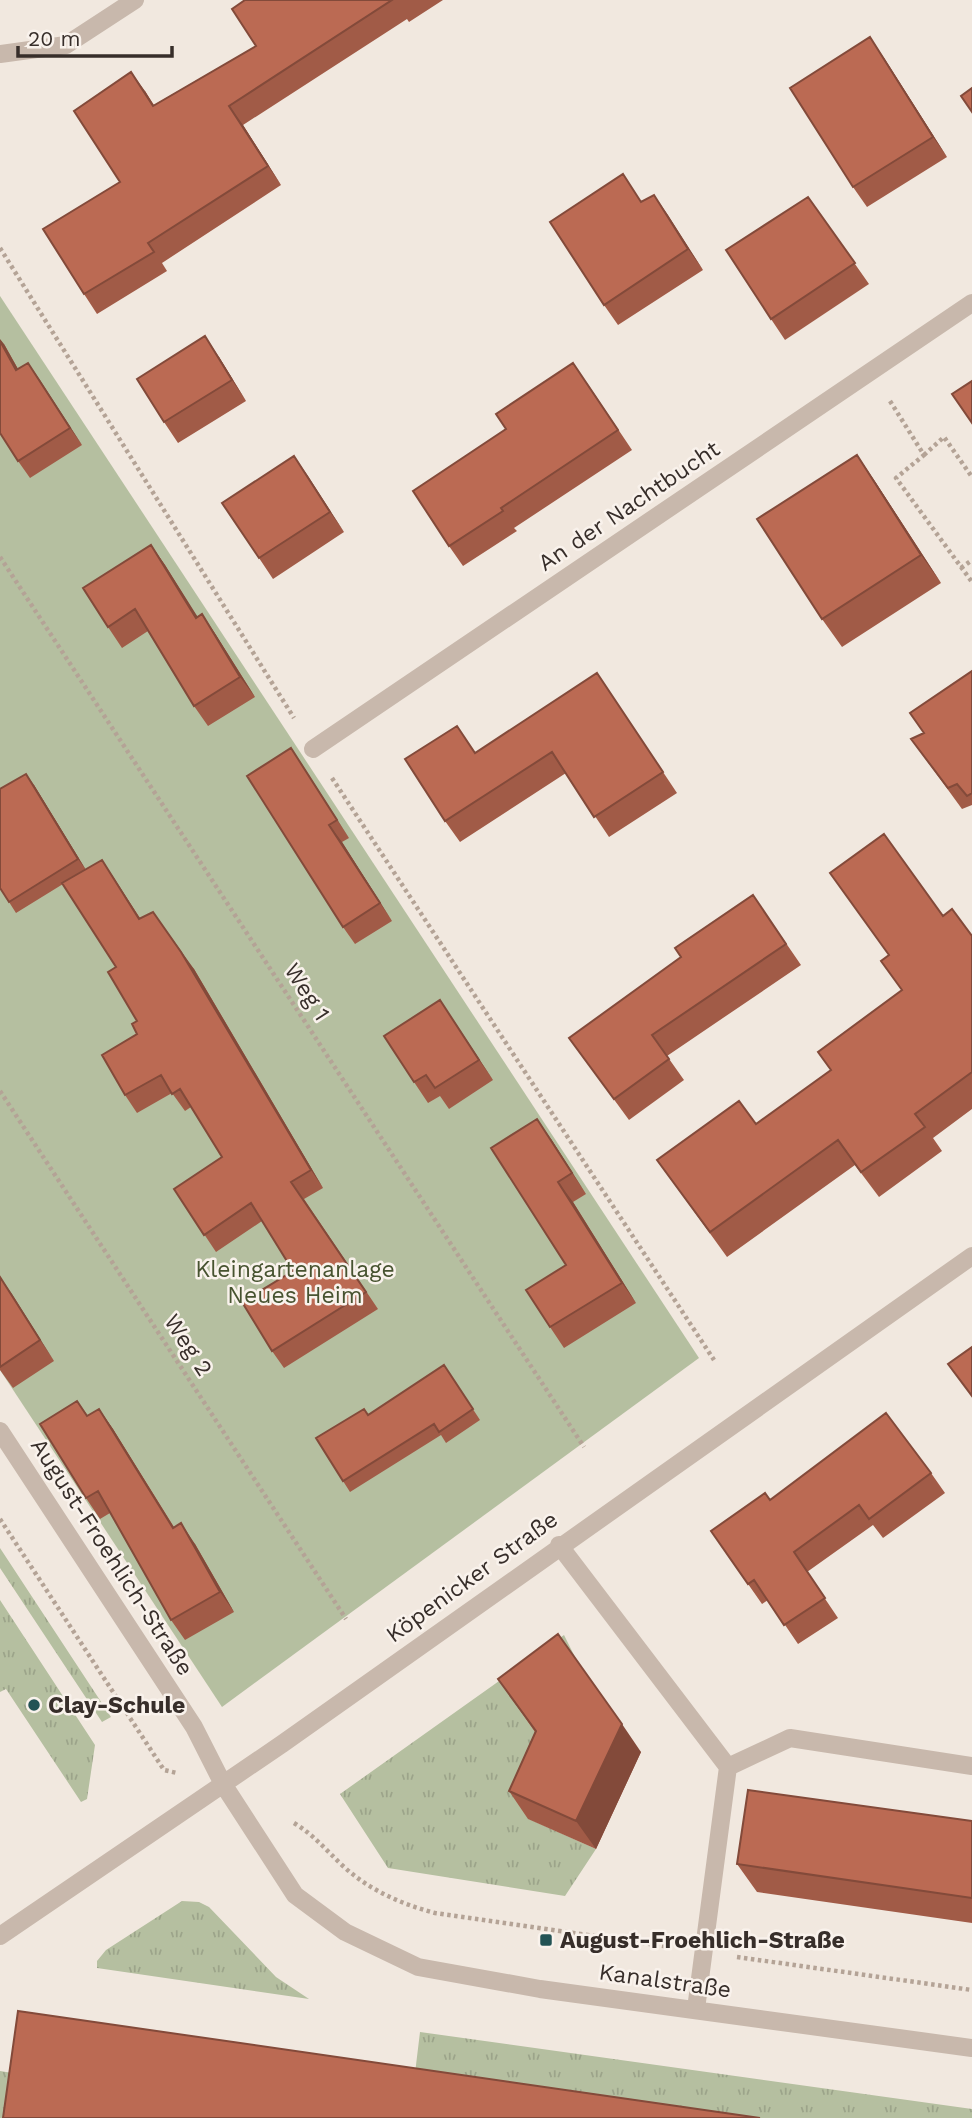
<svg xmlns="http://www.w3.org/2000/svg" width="972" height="2118" font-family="'Work Sans',sans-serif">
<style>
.grass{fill:url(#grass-tufts)}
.garden{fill:#b5bfa0}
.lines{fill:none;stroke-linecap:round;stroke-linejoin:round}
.path{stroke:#b4a396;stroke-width:4.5;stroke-dasharray:3.5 3.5;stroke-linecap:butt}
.minor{stroke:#c8b8ac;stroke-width:18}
.wall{fill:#a15b47}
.shaded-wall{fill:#834a3a}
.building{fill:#bb6a53;stroke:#834a3a;stroke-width:2}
.poi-dot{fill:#235355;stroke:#f9f2ec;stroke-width:2.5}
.labels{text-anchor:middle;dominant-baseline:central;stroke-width:5;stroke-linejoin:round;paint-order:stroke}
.street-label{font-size:23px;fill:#372e2a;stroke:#f9f2ec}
.park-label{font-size:23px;fill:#475330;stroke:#f9f2ec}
.poi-label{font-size:23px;font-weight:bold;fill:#372e2a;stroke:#f9f2ec;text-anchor:start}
</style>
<defs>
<pattern id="grass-tufts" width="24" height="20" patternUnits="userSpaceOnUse" patternTransform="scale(1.75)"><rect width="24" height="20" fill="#b5bfa0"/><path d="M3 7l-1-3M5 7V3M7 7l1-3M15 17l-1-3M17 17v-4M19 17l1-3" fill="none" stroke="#9ca48a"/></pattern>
</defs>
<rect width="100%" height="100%" fill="#f1e8df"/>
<path class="grass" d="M0,1548l111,169 -9,5 -102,-154z
M0,1600l95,145 -8,54 -6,3 -75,-113 -6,3z
M564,1635l14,28 -33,82 -16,74 67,30 -31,47 -177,-28 -48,-74z
M182,1901l17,1 10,5 67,70 33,22 -212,-31v-7l9,-11z
M420,2032l552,77v9h-419l-141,-20z
M0,2071l37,6 -6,41h-31z"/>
<path class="garden" d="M0,296l699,1062 -477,349 -222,-337z"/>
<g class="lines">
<path class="path" d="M0,248l294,470
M890,401l34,54 -28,23 76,104
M924,455l20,-18 28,40
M0,557l584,890
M961,568l11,-8
M332,778l382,582
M0,1091l346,528
M0,1519l164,251 13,3
M294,1823c20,12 32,27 49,43 26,24 58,38 92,47l235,34
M737,1957l235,33"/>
<path class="minor" d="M0,54l66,-9 69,-45
M313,749l659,-446
M0,1431l194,296 29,57 72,111 50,37 73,35 122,22 432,59
M559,1545l169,222 -32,242
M728,1767l62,-29 182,28
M0,1936l282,-192 690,-488"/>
</g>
<path class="wall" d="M245,0h198l-34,22 -2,-3 -164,106 38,60 -119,78 5,8 -70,43 -13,-20 36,-112 25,-91 9,14 102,-59z
M884,58l63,99 -80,50 -14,-20z
M654,195l49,75 -85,55 -14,-20 38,-103z
M808,197l61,87 -84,56 -14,-21z
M4,344l14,25 10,-6 54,82 -52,33 -12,-17z
M219,357l27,44 -68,42 -14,-21z
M587,383l45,67 -118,78 3,3 -54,35 -14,-20z
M857,455l19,28 65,100 -99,64 -20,-28z
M294,456l50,76 -71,47 -14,-21z
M151,545l14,20 32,52 5,-3 14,21 39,62 -47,29 -14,-20 -46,-75 -26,17 -14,-21z
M972,671v134l-10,4 -51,-70 13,-6z
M597,673l80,120 -68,44 -43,-64 -106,69 -15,-21 31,-68z
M291,748l58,90 -7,4 50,79 -37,23 -12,-17z
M34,785l52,85 16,-10 38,58 54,51 129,219 -19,11 74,110 -94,59 -12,-17 21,-80 -31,-50 -46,31 -42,-63 48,-32 -31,-50 -6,4 -13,-18 -35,20 -12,-18 12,-61v-13l-21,-54 -53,-83 -47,29 -7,-11z
M753,895l48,70 -134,91 17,24 -55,40 -60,-82 112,-81z
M943,916l29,20v173l-39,29 9,13 -63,46 -24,-32 -128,92 -70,-97 99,-36 75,-54 71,-80 -21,-29z
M454,1021l39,59 -44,29 -9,-13 -12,7 -14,-21z
M551,1139l35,55 -13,8 63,101 -72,45 -14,-21 16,-62z
M0,1277l54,84 -41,27 -13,-18z
M444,1365l36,55 -34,23 -5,-8 -91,57 -7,-11 25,-66z
M77,1401l11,15 11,-7 14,20 61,98 21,17 39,68 -49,28 -14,-20 -61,-107 -10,6 -14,-21z
M931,1473l14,20 -62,45 -10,-13 -66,47 31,46 -40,26 -30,-44 -6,4 -51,-73 59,-31z
M498,1679l143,73 -45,97 -68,-30 -19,-28 26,-59z
M972,1821v102l-215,-31 -20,-28z"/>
<path class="shaded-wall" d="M870,37l14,21 63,99 -14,-20z
M131,72l14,19 21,35 -13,-20z
M229,106l14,19 38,60 -13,-19z
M654,195l14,20 35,55 -15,-21z
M205,336l14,21 27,44 -14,-21z
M0,339l4,5 24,43 -12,-17 -16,-29z
M28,363l12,17 42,65 -12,-17z
M857,455l19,28 65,100 -20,-28z
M294,456l14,20 36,56 -14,-20z
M151,545l14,20 46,73 -15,-20z
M202,614l14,21 39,62 -15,-20z
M291,748l12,18 46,72 -12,-18z
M26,774l8,11 52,85 -8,-11z
M329,825l13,17 50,79 -12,-18z
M102,860l12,18 37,58 -12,-17z
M153,912l41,57 129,219 -12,-18z
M440,1000l14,21 39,59 -14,-20z
M537,1119l14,20 35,55 -14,-21z
M558,1182l15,20 63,101 -14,-20z
M0,1277l12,17 42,67 -14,-21z
M99,1409l14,20 74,120 -14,-21z
M181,1523l14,21 39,68 -14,-20z
M622,1724l19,28 -45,97 -20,-28z"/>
<path class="building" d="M245,0h147l-163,106 39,60 -120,77 6,9 -70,42 -41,-65 77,-47 -46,-71 57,-39 22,34 103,-60 -24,-37z
M870,37l63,100 -80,50 -63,-99z
M972,88v24l-11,-16z
M623,174l18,28 13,-7 34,54 -84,56 -54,-83z
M808,197l47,66 -84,56 -45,-69z
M205,336l27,44 -68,42 -27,-43z
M0,341l16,29 12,-7 42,65 -52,33 -18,-28z
M573,363l45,67 -117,78 2,3 -54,35 -36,-55 93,-62 -10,-15z
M972,381v42l-20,-29z
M857,455l64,100 -99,64 -65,-100z
M294,456l36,56 -71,46 -37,-55z
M151,545l45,73 6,-4 38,63 -46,29 -59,-97 -27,18 -25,-39z
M972,671v122l-5,3 -10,-12 -9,4 -37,-49 13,-6 -14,-20z
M597,673l66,99 -69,45 -42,-65 -107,69 -40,-62 52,-33 18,27z
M291,748l46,72 -8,5 51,78 -37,24 -96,-151z
M26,774l52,85 -69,43 -9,-14v-99z
M884,834l59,82 9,-7 20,27v136l-57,42 10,13 -64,45 -23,-32 -128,92 -53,-72 82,-59 17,23 75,-54 -13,-18 84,-62 -21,-29 8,-6 -59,-82z
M102,860l37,59 14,-7 28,40 130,218 -20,12 75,110 -94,59 -30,-49 51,-31 -42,-68 -47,32 -30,-46 48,-32 -42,-68 -8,5 -11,-19 -36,20 -23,-40 35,-21 -5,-10 5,-3 -29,-49 8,-5 -54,-84z
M753,895l33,49 -134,91 17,24 -55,40 -45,-61 112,-81 -6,-9z
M440,1000l39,60 -44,28 -9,-13 -12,7 -30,-46z
M537,1119l35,54 -14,9 64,101 -72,44 -24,-37 40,-25 -75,-117z
M0,1277l40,63 -40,27z
M972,1347v49l-24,-32z
M444,1365l29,44 -34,23 -5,-8 -91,57 -27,-43 48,-29 4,6z
M77,1401l10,15 12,-7 74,119 8,-5 39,69 -49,28 -73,-129 -12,7 -46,-74z
M886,1413l45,60 -62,46 -10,-14 -65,47 31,46 -41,27 -30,-45 -6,4 -37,-53 54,-38 5,7z
M558,1634l64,90 -46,97 -67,-30 27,-60 -38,-52z
M748,1790l224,31v77l-235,-34z
M18,2011l742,107h-757z"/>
<g class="poi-dot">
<circle cx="34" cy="1705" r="7"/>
<rect x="539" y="1933" width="14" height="14" rx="3.5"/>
</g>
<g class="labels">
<g class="street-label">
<text transform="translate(629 506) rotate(-34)">An der Nachtbucht</text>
<text transform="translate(307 992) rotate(57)">Weg 1</text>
<text transform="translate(188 1345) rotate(57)">Weg 2</text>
<text transform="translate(112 1557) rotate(57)">August-Froehlich-Straße</text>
<text transform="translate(472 1577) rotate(-36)">Köpenicker Straße</text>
<text transform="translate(665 1981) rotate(8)">Kanalstraße</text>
</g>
<g class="park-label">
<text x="295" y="1269">Kleingartenanlage<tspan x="295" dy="26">Neues Heim</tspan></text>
</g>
<g class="poi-label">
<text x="48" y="1705">Clay-Schule</text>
<text x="560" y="1940">August-Froehlich-Straße</text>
</g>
</g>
<path d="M18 46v10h154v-10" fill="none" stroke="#372e2a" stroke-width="3.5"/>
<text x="28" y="46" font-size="21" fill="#372e2a" stroke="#f9f2ec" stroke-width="5" paint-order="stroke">20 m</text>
</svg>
